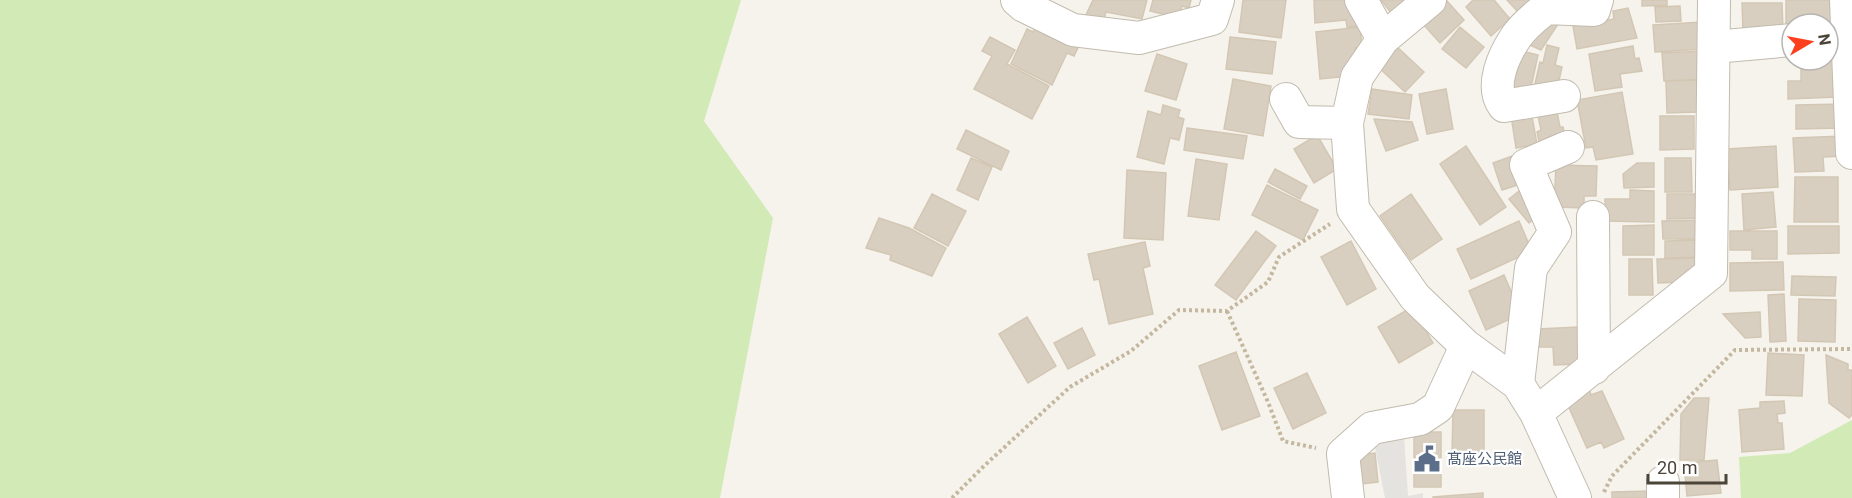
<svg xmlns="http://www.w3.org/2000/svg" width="1852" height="498" font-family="Roboto,'Noto Sans JP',sans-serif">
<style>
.green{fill:#d2eab5}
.parking{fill:#e5e3e0}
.building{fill:#d8cfc1;stroke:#d3c7b4;stroke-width:1.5}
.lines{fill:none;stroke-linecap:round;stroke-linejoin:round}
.minor-casing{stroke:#c2bbae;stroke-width:34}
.path{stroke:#c4b79f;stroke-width:4;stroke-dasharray:3 3;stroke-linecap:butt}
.minor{stroke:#fff;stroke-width:32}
.labels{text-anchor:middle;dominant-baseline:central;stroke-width:4.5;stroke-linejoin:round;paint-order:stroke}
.service-label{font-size:15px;fill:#4e5e75;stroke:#fff;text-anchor:start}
</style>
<rect width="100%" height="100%" fill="#f6f3ec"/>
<path class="green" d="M0,0h741l-37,121 69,97 -53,280h-720z
M1852,420v78h-111l-2,-41 51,-4z"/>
<path class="parking" d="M1404,436l4,60 15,-3v5h-38l-12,-60z"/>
<path class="building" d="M1093,0h54l-5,19 -36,-7 -3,11 -20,-2z
M1153,0h38l-2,8 -7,-2 -3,12 -29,-7z
M1243,0h43l-5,38 -42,-6z
M1314,0h36l6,11 1,15 -10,1 -1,-7 -31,3z
M1381,0h28l-17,14z
M1473,0h21l16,19 -19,17 -25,-29z
M1507,0h24l-13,12z
M1642,0h25v5l-25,1z
M1786,0h51v25l-45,-1v2h-6z
M1447,1l17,19 -24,23 -17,-19z
M1742,3h40l1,28h-40z
M1680,6l1,15 -25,1 -1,-15z
M1628,8l9,30 -60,11 -4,-23 41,-7 -1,-8z
M1550,10l10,11 -19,29 -18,-8z
M1040,18l42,21 -8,17 -7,-3 -15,32 -41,-21 16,-35 6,3z
M1702,22l2,27 -49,3 -2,-27z
M1360,27l2,20 -7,1 2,20 -8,8 -29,3 -4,-47z
M1460,27l24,20 -18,21 -24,-19z
M990,37l25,13 -8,14 42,22 -17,33 -58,-30 18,-33 -10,-5z
M1230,37l46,5 -4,32 -46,-5z
M1395,45l29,27 -19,20 -29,-27z
M1547,45l12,3 -4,17 7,2 -6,27 -22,-6 6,-26 3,1z
M1633,46l2,13 4,-1 3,13 -22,3 2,13 -27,4 -6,-37z
M1518,50l20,5 -8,37 -21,-5z
M1706,51l1,28 -43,2 -2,-28z
M1828,51h7l2,46 -49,2v-18h13v-21h27z
M1157,54l30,10 -11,36 -31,-9z
M1233,79l38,7 -8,50 -39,-7z
M1697,80l1,32 -31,1 -1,-32z
M1372,89l40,6 -3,24 -41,-5z
M1446,89l7,40 -26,5 -8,-40z
M1622,92l11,62 -37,6 -3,-13 -7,1 -9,-48z
M1555,102l5,25h3l3,14 -26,5 -3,-14 4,-2 -5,-24z
M1842,104l1,24 -47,1v-24z
M1163,105l17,5 -2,7 6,2 -5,21 -9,-2 -6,26 -27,-7 11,-46 13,4z
M1530,106l7,38 -21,4 -6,-39z
M1660,116h34v33l-34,1z
M1374,119l38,3 6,18 -32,11z
M1187,128l60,8 -4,23 -59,-9z
M966,130l43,21 -8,19 -44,-21z
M1317,135l20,34 -23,14 -20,-34z
M1843,136l1,20 -21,1 1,14 -29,1 -2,-34z
M1466,146l40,61 -26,18 -40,-61z
M1776,146l2,41 -48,3 -3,-41z
M1515,155l9,28 -22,7 -9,-27z
M971,158l21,9 -14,33 -21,-10z
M1665,158h26l1,34h-27z
M1196,159l31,5 -8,56 -31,-4z
M1637,163h17v24l-30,1 -1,-14z
M1556,165l41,1 -1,30h-12v12l-30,-1z
M1275,169l32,17 -7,13 -32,-17z
M1127,170l39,3 -3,67 -39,-2z
M1795,177h43v45h-44z
M1267,185l51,25 -15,30 -51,-25z
M1524,187l20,23 -15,13 -20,-24z
M1630,190l24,1v31l-49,-1v-22h25z
M1773,192l3,35 -32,3 -2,-36z
M932,194l34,17 -18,35 -34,-18z
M1411,194l31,45 -31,21 -31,-44z
M1667,194h35v24l-35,1z
M879,218l30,10 37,20 -14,28 -42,-16 1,-5 -25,-7z
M1706,220v19h-43l-1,-18z
M1519,221l13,30 -61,28 -14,-30z
M1654,225v30h-31v-29z
M1788,226h51v27l-51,1z
M1256,231l20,15 -40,54 -21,-15z
M1730,231h47v28h-25v-9h-22z
M1702,240v17l-37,1v-17z
M1351,241l25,48 -29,16 -26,-48z
M1145,242l5,24 -7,2 10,46 -44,10 -10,-45 -5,1 -6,-26z
M1698,258v7l-16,17 -24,1 -1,-24z
M1629,259h23l1,36h-24z
M1783,262l1,28 -54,1v-28z
M1504,275l17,39 -35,16 -17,-39z
M1792,276l44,1 -1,19 -44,-1z
M1784,294l2,47 -16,1 -2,-47z
M1799,299l37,1 -1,42 -37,-1z
M1412,307l21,36 -34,20 -21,-36z
M1760,312l1,25 -16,1 -22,-24z
M1027,317l29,49 -28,17 -29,-49z
M1579,327l2,37 -27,1 -1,-18h-16v-18z
M1082,328l13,27 -27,14 -14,-26z
M1236,352l24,64 -38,14 -23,-64z
M1768,353l36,2 -2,41 -36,-1z
M1826,355l22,9v6h4v45l-3,3 -20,-15z
M1307,373l19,40 -33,16 -19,-41z
M1589,389l2,6 11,-4 22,48 -20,9 -3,-6 -14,6 -22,-49z
M1694,398h15l-5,62h-24l1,-46z
M1784,401l1,12 -8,1 1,9h4l2,26 -42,3 -3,-42 21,-2v-6z
M1453,410h31v43h-32z
M1414,432h27v55h-27z
M1375,453l3,29 -25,3 -3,-29z
M1717,460l4,33 -34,3 -3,-33z
M1650,491v7h-38v-6z
M1483,493v5h-50v-1z"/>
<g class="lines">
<g class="minor-casing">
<path id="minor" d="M1017,0l7,6 49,24 66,8 73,-19 6,-19
M1361,0l22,39
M1430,0l-47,39 -26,38 -10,46 6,86 62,88 51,49 52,38 18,29 39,85
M1846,0l6,153
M1714,47l78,-7
M1564,96l-60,10c-15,-20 0,-51 12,-69 8,-12 20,-21 30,-29l48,2 3,-10
M1286,99l13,23 48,1
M1593,217l1,151
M1518,384l13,-116 24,-36 -29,-67 42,-18
M1536,413l175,-140 3,-273
M1348,498l-5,-44 29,-26 48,-9 18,-12 28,-61
M1663,498v-16"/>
</g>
<path class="path" d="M1227,311l41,91 15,39 33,7
M1604,492l8,-16 123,-126 117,-1
M952,498l32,-32 86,-79 61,-36 48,-41 48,1 41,-29 11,-25 51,-33"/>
<use href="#minor" class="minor"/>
</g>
<defs>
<g id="civic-bare" transform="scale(2.07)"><path d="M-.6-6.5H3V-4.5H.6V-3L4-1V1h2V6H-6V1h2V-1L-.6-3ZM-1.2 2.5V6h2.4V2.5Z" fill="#5c6f8a" stroke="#fff" stroke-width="2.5" paint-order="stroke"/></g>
</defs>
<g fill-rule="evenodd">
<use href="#civic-bare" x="1427" y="459"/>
</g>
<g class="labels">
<g class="service-label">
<text x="1447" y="459">髙座公民館</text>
</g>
</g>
<g transform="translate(1810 42) rotate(80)"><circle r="28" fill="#ffffff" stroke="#b7b4b0" stroke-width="1.5"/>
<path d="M0-4.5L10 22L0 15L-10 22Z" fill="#fc3f1d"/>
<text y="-9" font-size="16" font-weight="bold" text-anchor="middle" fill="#4b4439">N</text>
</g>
<path d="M1648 474v9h78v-9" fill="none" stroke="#4b4439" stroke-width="3"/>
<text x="1657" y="474" font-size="18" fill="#4b4439" stroke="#ffffff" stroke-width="4.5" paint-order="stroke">20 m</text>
</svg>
